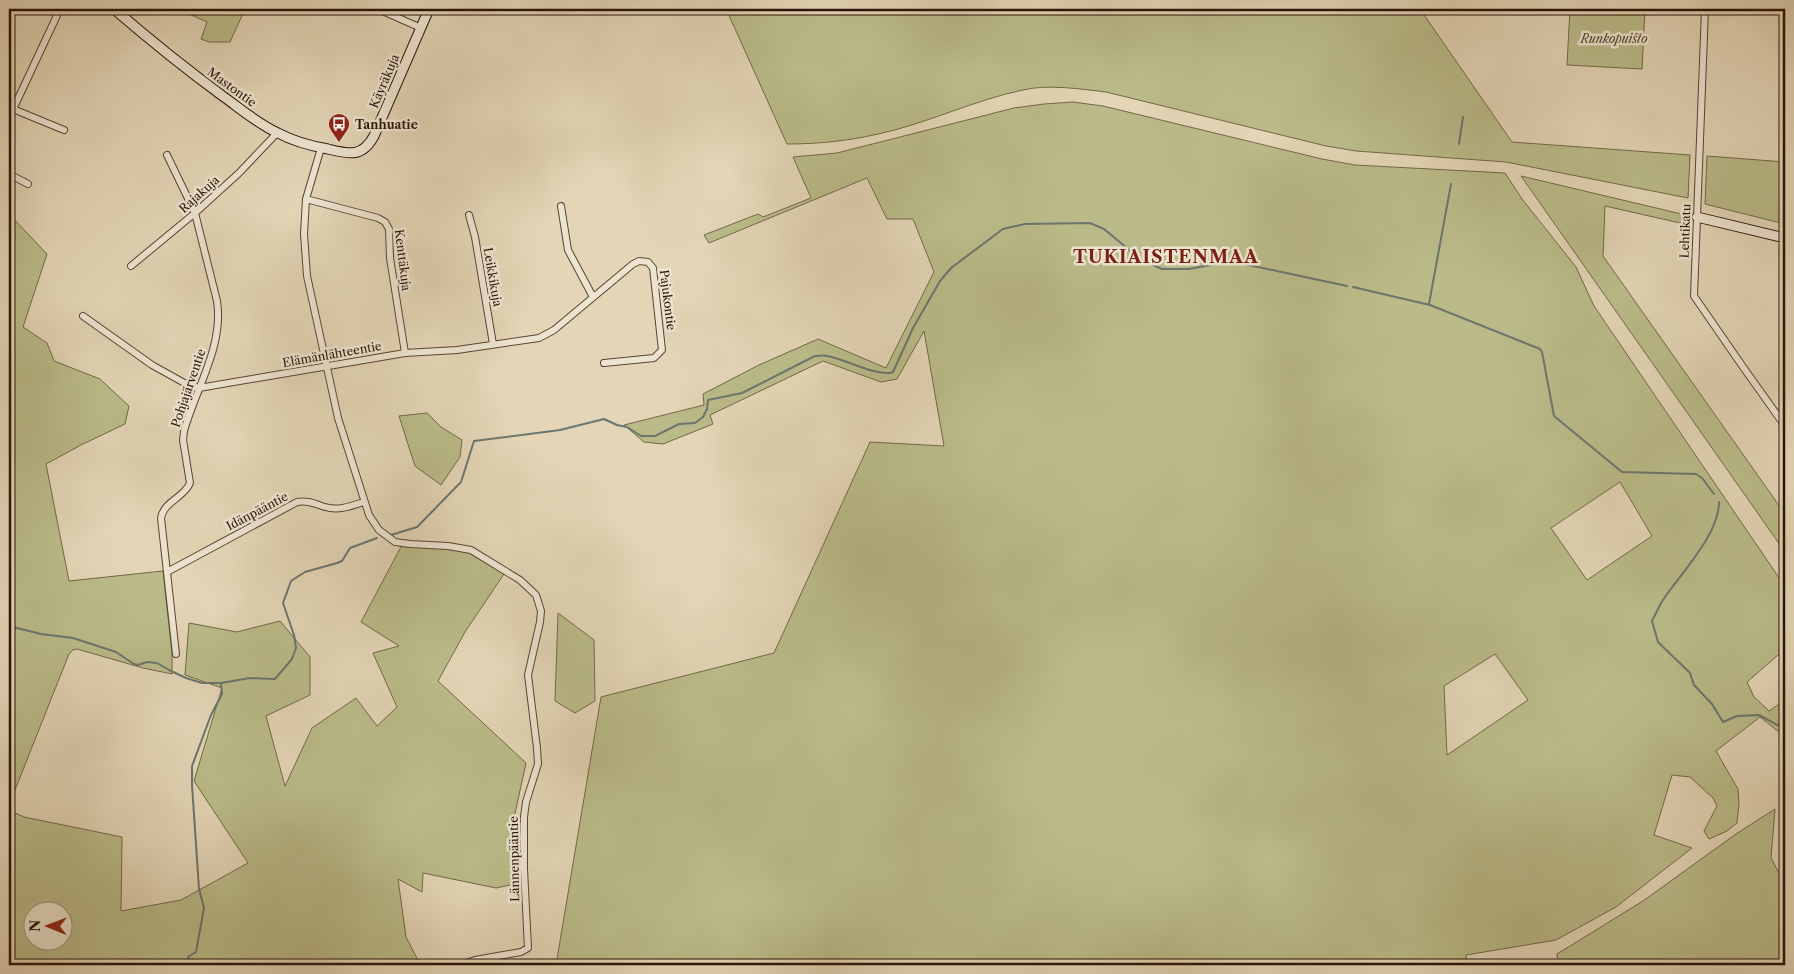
<svg xmlns="http://www.w3.org/2000/svg" width="1794" height="974" font-family="'Libre Caslon Text',serif">
<style>
.green{fill:#babb89;stroke:#726848;fill-rule:evenodd}
.lines{fill:none;stroke-linecap:round;stroke-linejoin:round}
.stream{stroke:#6b766f;stroke-width:2}
.street-casing{stroke:#584434;stroke-width:8}
.secondary-casing{stroke:#2a1408;stroke-width:11}
.street{stroke:#ede4d0;stroke-width:6}
.secondary{stroke:#ede4d0;stroke-width:9}
.labels{text-anchor:middle;dominant-baseline:central;stroke-width:5;stroke-linejoin:round;paint-order:stroke}
.park-label{font-size:12px;font-style:italic;fill:#55462f;stroke:#ede4d0}
.street-label{font-size:12px;fill:#2a1408;stroke:#ede4d0}
.poi-label{font-size:12px;font-weight:bold;fill:#2a1408;stroke:#ede4d0;text-anchor:start}
.district-label{font-size:18px;font-weight:bold;letter-spacing:1px;fill:#7a1f14;stroke:#ede4d0}
</style>
<rect width="100%" height="100%" fill="#e3d5b6"/>
<filter id="stains"><feTurbulence type="fractalNoise" baseFrequency=".004" numOctaves="4"/><feColorMatrix values="0 0 0 0 .2 0 0 0 0 .09 0 0 0 0 .02 0 0 0 .5 -.17"/></filter>
<radialGradient id="worn" r=".72"><stop offset=".6" stop-color="#630" stop-opacity="0"/><stop offset="1" stop-color="#630" stop-opacity=".3"/></radialGradient>
<path class="green" d="M187,9h58l-15,33h-21l-8,-3 6,-17 -18,-8z
M726,9h694l92,133 178,13 -2,43 -182,-36 -150,-11 -30,-5 -220,-54c-25,-3 -59,-8 -83,-2 -49,10 -97,34 -145,44 -30,7 -60,10 -91,10z
M1570,9h75l-3,60 -75,-4z
M1073,102l30,4 219,53 33,6 150,8 17,26 54,68 18,39 190,279 1,3v61l-38,33 7,15 15,14 16,-11v31l-6,1 -19,-15 -44,34 22,38 1,15 -2,19 -10,8 -18,8 -5,-8 13,-25 -4,-8 -23,-21 -18,-2 -18,60 38,13 -76,59 -60,33 -90,15 1,10h-911l45,-268 173,-44 96,-211 74,4 -20,-115 -27,48 -16,3 -58,-21 -113,54 3,9 -50,20 -19,-2 -20,-17 80,-20 -1,-11 56,-29 59,-26 68,29 48,-96 -21,-53h-26l-20,-41 -158,65 -5,-8 54,-21 5,3 48,-19 -18,-41 44,-4 177,-45 30,-4zM1620,482l32,54 -65,44 -36,-52zM1495,654l33,46 -81,55 -3,-69z
M1707,156l78,6v62l-80,-20z
M1521,176l169,40 -1,9 -84,-19 -2,50 182,258v38z
M9,214l38,40 -24,73 24,16 7,18 46,18 29,27 -4,18 -44,21 -35,19 23,117 94,-10 9,82v21l-29,-6 -66,-19 -4,1 -4,4 -60,151z
M427,413l14,14 21,13 -2,17 -19,28 -26,-19 -16,-50z
M403,543l68,7 35,21 -41,61 -27,49 88,82 -12,55 1,66 -19,4 -73,-15 -1,19 -24,-13 8,58 14,27 -1,1h-410v-155l15,7 98,20 -1,74 60,-11 67,-37 -54,-82 28,-93 -37,-13 4,-52 48,9 43,-11 30,36v38l-44,21 19,70 27,-58 44,-30 21,28 20,-19 -24,-54 26,-7 -38,-24zM32,912h30v30h-30z
M558,613l36,27 1,61 -20,12 -20,-12z
M1775,809l-4,49 8,15 6,1v85l-7,6h-220l-1,-11 86,-53 93,-67z"/>
<g class="lines">
<path class="stream" d="M1459,144l4,-27
M1353,287l77,18 110,44 2,3 12,64 68,56 74,2 6,4 12,16
M1429,304l22,-120
M1719,502c0,34 -41,74 -58,101 -3,6 -6,12 -9,18l6,21 32,31 4,12 18,19 11,18 14,-6 22,-1 26,14
M391,535l26,-8 44,-45 13,-41 86,-11 44,-11 13,6 10,2 14,9h14l24,-12 16,-1 8,-6 4,-8 1,-9 34,-7 73,-37c4,0 9,-1 12,0 16,2 52,22 66,16l20,-44 27,-47 11,-13 52,-39 22,-5 65,-1 14,6 36,30 22,10h27l32,-6h18l108,23
M9,626l32,8 32,4 43,14 18,12 4,1 9,-3 10,1 12,7 17,8 16,5h19l29,-5 25,1 17,-20 4,-11 -2,-13 -11,-32 8,-22 14,-9 32,-9 5,-2 8,-13 27,-10
M189,965l-1,-8 8,-5 8,-44 -5,-19 -7,-104v-19l19,-51 11,-21 -1,-11"/>
<g class="street-casing">
<path id="street" d="M378,9l43,19
M1705,9l-11,287 49,71 42,59
M13,109l51,21
M9,118l51,-109
M321,148l-15,51 -2,35 3,42 31,142 31,97 10,15 16,12 15,2 38,2 23,4 49,30 16,15 5,16 -1,11 -12,53 9,73 1,16 -12,38 -2,15v52l4,79 -7,4 -46,8 -15,5
M167,155l28,58 22,88c7,45 -21,87 -33,130l-1,9 7,43c-6,15 -26,18 -29,35l15,136
M9,174l19,10
M306,199l72,19 7,4 4,7 1,29 15,95
M561,206l7,44 25,47
M469,215l6,22 18,107
M131,266l64,-53 44,-40 38,-40
M83,316l69,49 36,20 11,3 206,-35 52,-3 82,-12 15,-8 79,-66 6,-3 9,1 5,6 9,82 -8,8 -50,5
M167,572l130,-70c11,-2 18,2 28,5 14,4 26,-1 39,-5"/>
</g>
<g class="secondary-casing">
<path id="secondary" d="M114,9c36,31 72,60 110,88 17,12 34,27 54,36 15,8 33,13 50,16 21,5 34,9 46,-13l55,-127
M1697,217l88,21"/>
</g>
<use href="#street" class="street"/>
<use href="#secondary" class="secondary"/>
</g>
<defs>
<g id="bus-pin" transform="scale(1.125)"><path d="M0 17L-7.5 6A9.5 9.5 0 1 1 7.5 6Z" fill="#8f2418" stroke="#ede4d0"/><path d="M-5-6H5V4H4V6H2V4H-2V6H-4V4H-5ZM-3.5-4V0h7V-4ZM-3.5 1.2v1.5H-2V1.2ZM2 1.2v1.5H3.5V1.2Z" fill="#fff"/></g>
</defs>
<g fill-rule="evenodd">
<use href="#bus-pin" x="339" y="124"/>
</g>
<g class="labels">
<g class="park-label">
<text x="1614" y="38">Runkopuisto</text>
</g>
<g class="street-label">
<text transform="translate(384 81) rotate(-67)">Käyräkuja</text>
<text transform="translate(232 87) rotate(36)">Mastontie</text>
<text transform="translate(199 194) rotate(-42)">Rajakuja</text>
<text transform="translate(1685 231) rotate(-88)">Lehtikatu</text>
<text transform="translate(403 260) rotate(83)">Kenttäkuja</text>
<text transform="translate(493 277) rotate(80)">Leikkikuja</text>
<text transform="translate(668 300) rotate(83)">Pajukontie</text>
<text transform="translate(332 354) rotate(-10)">Elämänlähteentie</text>
<text transform="translate(188 388) rotate(-71)">Pohjajärventie</text>
<text transform="translate(257 511) rotate(-28)">Idänpääntie</text>
<text transform="translate(514 859) rotate(-91)">Lännenpääntie</text>
</g>
<g class="poi-label">
<text x="355" y="124">Tanhuatie</text>
</g>
<g class="district-label">
<text x="1166" y="257">TUKIAISTENMAA</text>
</g>
</g>
<rect width="1794" height="974" fill="none" stroke="#e3d5b6" stroke-width="30"/>
<rect x="10" y="10" width="1774" height="954" fill="none" stroke="#2a1408" stroke-width="2.5"/>
<rect x="15" y="15" width="1764" height="944" fill="none" stroke="#2a1408"/>
<g transform="translate(48 926) rotate(271)"><circle r="24" fill="#ede4d0" stroke="#9f9180"/>
<path d="M0-4L9 19L0 12L-9 19Z" fill="#8f2418"/>
<text y="-8" font-size="14" font-weight="bold" text-anchor="middle" fill="#2a1408">N</text>
</g>
<rect width="100%" height="100%" filter="url(#stains)"/>
<rect width="100%" height="100%" fill="url(#worn)"/>
</svg>
